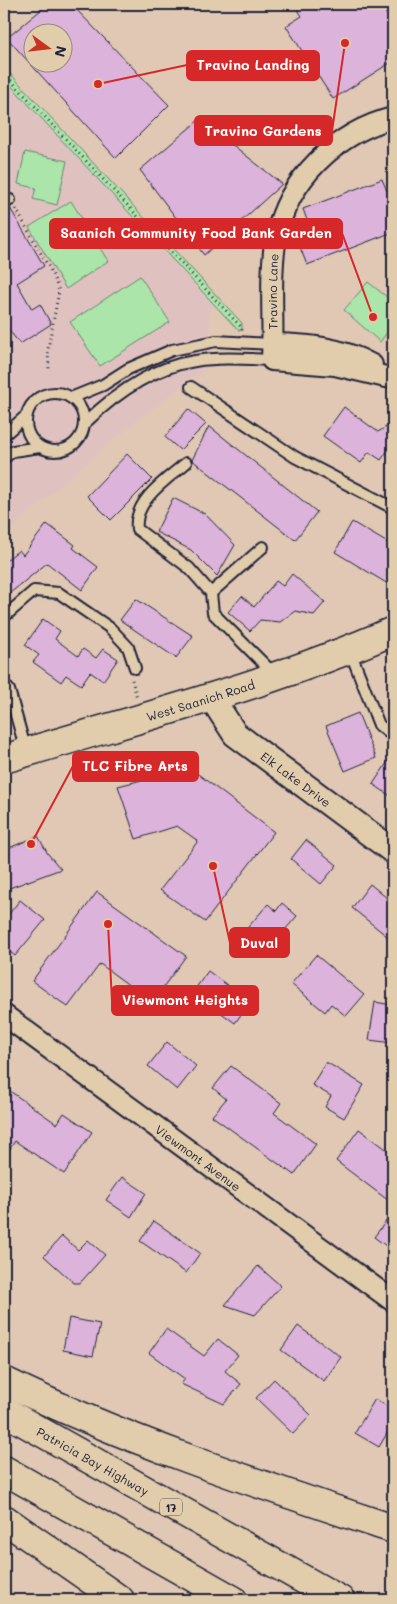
<svg xmlns="http://www.w3.org/2000/svg" width="397" height="1604" font-family="Mali,sans-serif">
<style>
.built{fill:#dfc2bf}
.green{fill:#abe5aa;stroke:#668472}
.building{fill:#dcb3da;stroke:#22223b;fill-rule:evenodd}
.lines{fill:none;stroke-linecap:round;stroke-linejoin:round}
.service-casing{stroke:#22223b;stroke-width:14}
.minor-casing{stroke:#22223b;stroke-width:24}
.tertiary-casing{stroke:#22223b;stroke-width:28}
.secondary-casing{stroke:#22223b;stroke-width:31}
.motorway-casing{stroke:#22223b;stroke-width:31}
.path{stroke:#22223b;stroke-width:3;stroke-dasharray:1 4;stroke-linecap:butt}
.service{stroke:#e1cdab;stroke-width:10}
.minor{stroke:#e1cdab;stroke-width:20}
.tertiary{stroke:#e1cdab;stroke-width:24}
.secondary{stroke:#e1cdab;stroke-width:28}
.motorway{stroke:#e1cdab;stroke-width:28}
.labels{text-anchor:middle;dominant-baseline:central;stroke-width:4;stroke-linejoin:round;paint-order:stroke}
.shield{fill:#e1cdab;stroke:#5b555d;stroke-width:1}
.shield-label{font-size:11px;font-weight:bold;fill:#22223b}
.street-label{font-size:12px;fill:#22223b;stroke:#e1cdab}
.leader{fill:none;stroke:#d62828;stroke-width:2}
.callout-dot{fill:#d62828;stroke:#e1cdab;stroke-width:2}
.callout{fill:#d62828;stroke:#d62828;stroke-width:2}
.callout-label{font-size:14px;text-anchor:middle;font-weight:bold;fill:#fff}
</style>
<rect width="100%" height="100%" fill="#e0c8b4"/>
<filter id="ink" filterUnits="userSpaceOnUse"><feTurbulence type="fractalNoise" baseFrequency=".02" numOctaves="2"/><feDisplacementMap in="SourceGraphic" scale="10" xChannelSelector="R" yChannelSelector="G"/><feConvolveMatrix kernelMatrix="1 2 1 2 8 2 1 2 1" color-interpolation-filters="sRGB"/></filter>
<g filter="url(#ink)">
<path class="built" d="M4,78l213,229 -8,5 3,52 -81,61 -127,110z"/>
<path class="green" d="M4,67l238,256v7h-4l-234,-252z
M25,152l42,9 -10,44 -24,-6 3,-11 -18,-4z
M71,201l37,60 -42,28 -37,-62z
M140,276l30,46 -70,44 -30,-44z
M368,282l25,20v22l-13,18 -36,-32z"/>
<path class="building" d="M48,4h23l98,101 -53,53 -109,-120zM32,32h30v30h-30z
M294,4h86l13,20v37l-60,38 -47,-73 16,-10z
M200,119l82,65 -78,71 -64,-85z
M382,179l5,12 6,1v40l-86,33 -11,-28 15,-6 -8,-22z
M10,208l34,58 -27,17 15,26 8,-5 11,20 -31,20 -12,-15 -4,3v-122z
M344,407l34,25 8,-5 7,5v11l-12,17 -12,-8 -8,11 -38,-27z
M188,409l18,15 -26,26 -15,-13z
M209,426l108,86 -22,28 -103,-80z
M127,454l25,25 -41,41 -24,-24z
M173,498l32,16 30,31 -18,31 -26,-26 -35,-18z
M352,522l41,24v41l-58,-35z
M47,524l28,21 -2,3 25,19 -16,23 -35,-27 -43,35v-36l15,-12 4,5z
M292,574l33,28 -11,13 -19,-4 -15,11 -20,-2 -10,11 -22,-19 14,-16 12,11 22,-26 7,5z
M136,599l57,37 -17,22 -56,-38z
M43,619l17,12 -5,8 23,17 5,-7 13,9 7,-9 15,10 -15,22 -13,-9 -9,13 -15,-10 -5,7 -28,-20 6,-7 -14,-10z
M358,713l18,45 -31,13 -19,-45z
M393,754v44l-20,-14z
M190,768l84,64 -69,90 -45,-32 38,-49 -21,-15 -41,13 -18,-53z
M38,836l10,18 13,15 -57,21v-40z
M306,840l31,25 -16,19 -30,-25z
M370,884l23,19v38l-41,-33z
M97,892l89,64 -34,46 -52,-38 -32,43 -36,-26z
M20,900l25,20 -30,36 -11,-9v-27z
M282,903l15,13 -32,37 -22,-20 25,-29 8,7z
M316,955l48,40 -18,21 -15,-12 -6,8 -34,-28z
M208,971l42,31 -15,21 -42,-31z
M375,1002l17,3 -3,14h4v24l-24,-3z
M167,1042l29,24 -19,24 -29,-24z
M326,1062l38,23 -20,33 -19,-11 6,-11 -19,-11z
M231,1066l50,37 -7,10 42,31 -22,31 -82,-59 14,-17 -13,-11z
M4,1087l53,37 7,-11 28,19 -28,42 -49,-33 -11,17z
M359,1129l34,25v50l-57,-43z
M122,1177l24,16 -15,24 -25,-17z
M393,1212v39l-19,-14z
M154,1221l46,32 -14,20 -46,-32z
M62,1236l16,14 10,-10 17,15 -25,28h-6l-30,-27z
M258,1266l23,20 -26,29 -30,-10z
M69,1318l31,6 -7,32 -30,-6z
M298,1326l43,31 -17,24 -43,-31z
M166,1329l38,27 14,-17 20,16 -13,16 16,13 -17,20 -43,-20 4,-5 -36,-26z
M274,1379l37,36 -18,19 -37,-36z
M375,1399l18,11v13l-14,24 -24,-14z"/>
<g class="lines">
<g class="service-casing">
<path id="service" d="M4,203l6,-3
M191,387l104,70 98,51
M26 422a29 29 0 1 1 58 0a29 29 0 1 1-58 0Z
M71,398l32,-13 25,-16 44,-19 44,-9 57,3
M85,423c29,-28 68,-56 110,-62 25,-4 51,-2 77,-1
M4,435l23,-20
M4,458l9,-7 27,-4
M186,463c-19,16 -53,38 -49,66l52,39 22,25 2,20 61,61
M211,593l52,-46
M4,617l30,-26 25,2 51,35 18,19 7,21
M350,651l29,74 14,11
M4,684l5,6 17,61"/>
</g>
<g class="minor-casing">
<g id="minor">
<path d="M273,344c36,1 67,3 99,21"/>
<path id="s1" d="M386,377l-51,-12 -63,-5c2,-38 -3,-86 4,-122 11,-58 61,-106 117,-120"/>
<path id="s2" d="M4,1015l389,286"/>
</g>
</g>
<g class="tertiary-casing">
<g id="tertiary">
<path id="s3" d="M211,697l24,37 158,117"/>
</g>
</g>
<g class="secondary-casing">
<g id="secondary">
<path id="s4" d="M4,759c130,-40 264,-73 389,-128"/>
</g>
</g>
<g class="motorway-casing">
<g id="motorway">
<path d="M4,1381c125,61 257,104 389,148"/>
<path id="s5" d="M4,1411l336,189"/>
<path d="M4,1470l229,130"/>
<path d="M4,1519l116,81"/>
</g>
</g>
<path class="path" d="M4,73l238,255v3
M16,209l36,64 7,18 -11,58 1,21
M132,680l5,18"/>
<use href="#service" class="service"/>
<use href="#minor" class="minor"/>
<use href="#tertiary" class="tertiary"/>
<use href="#secondary" class="secondary"/>
<use href="#motorway" class="motorway"/>
</g>
</g>
<g class="labels">
<rect class="shield" x="160" y="1498.5" width="22" height="17" rx="4"/>
<g class="shield-label">
<text x="171" y="1507">17</text>
</g>
<g class="street-label">
<text stroke="none"><textPath href="#s1" startOffset="184">Travino Lane</textPath></text>
<text stroke="none"><textPath href="#s4" startOffset="205">West Saanich Road</textPath></text>
<text stroke="none"><textPath href="#s3" startOffset="120">Elk Lake Drive</textPath></text>
<text stroke="none"><textPath href="#s2" startOffset="241">Viewmont Avenue</textPath></text>
<text stroke="none"><textPath href="#s5" startOffset="102">Patricia Bay Highway</textPath></text>
</g>
</g>
<path class="leader" d="M98 84L187 65M345 43L332 131M373 317L342 233M31 844L73 766M213 866L230 943M108 924L112 1001"/>
<g class="callout-dot">
<circle cx="98" cy="84" r="5"/>
<circle cx="345" cy="43" r="5"/>
<circle cx="373" cy="317" r="5"/>
<circle cx="31" cy="844" r="5"/>
<circle cx="213" cy="866" r="5"/>
<circle cx="108" cy="924" r="5"/>
</g>
<g class="callout">
<rect x="187" y="51" width="132" height="29" rx="5"/>
<rect x="195" y="116" width="137" height="29" rx="5"/>
<rect x="50" y="219" width="292" height="29" rx="5"/>
<rect x="73" y="752" width="125" height="29" rx="5"/>
<rect x="230" y="928" width="59" height="29" rx="5"/>
<rect x="112" y="986" width="146" height="29" rx="5"/>
</g>
<g class="callout-label">
<text x="253" y="70">Travino Landing</text>
<text x="263" y="136">Travino Gardens</text>
<text x="196" y="238">Saanich Community Food Bank Garden</text>
<text x="135" y="771">TLC Fibre Arts</text>
<text x="259" y="948">Duval</text>
<text x="185" y="1005">Viewmont Heights</text>
</g>
<rect width="397" height="1604" fill="none" stroke="#e1cdab" stroke-width="20"/>
<rect x="10" y="10" width="377" height="1584" fill="none" stroke="#22223b" stroke-width="2" filter="url(#ink)"/>
<g transform="translate(48 48) rotate(105)"><circle r="24" fill="#e1cdab" stroke="#95897e"/>
<path d="M0-4L9 19L0 12L-9 19Z" fill="#c8321e"/>
<text y="-8" font-size="14" font-weight="bold" text-anchor="middle" fill="#22223b">N</text>
</g>
</svg>
